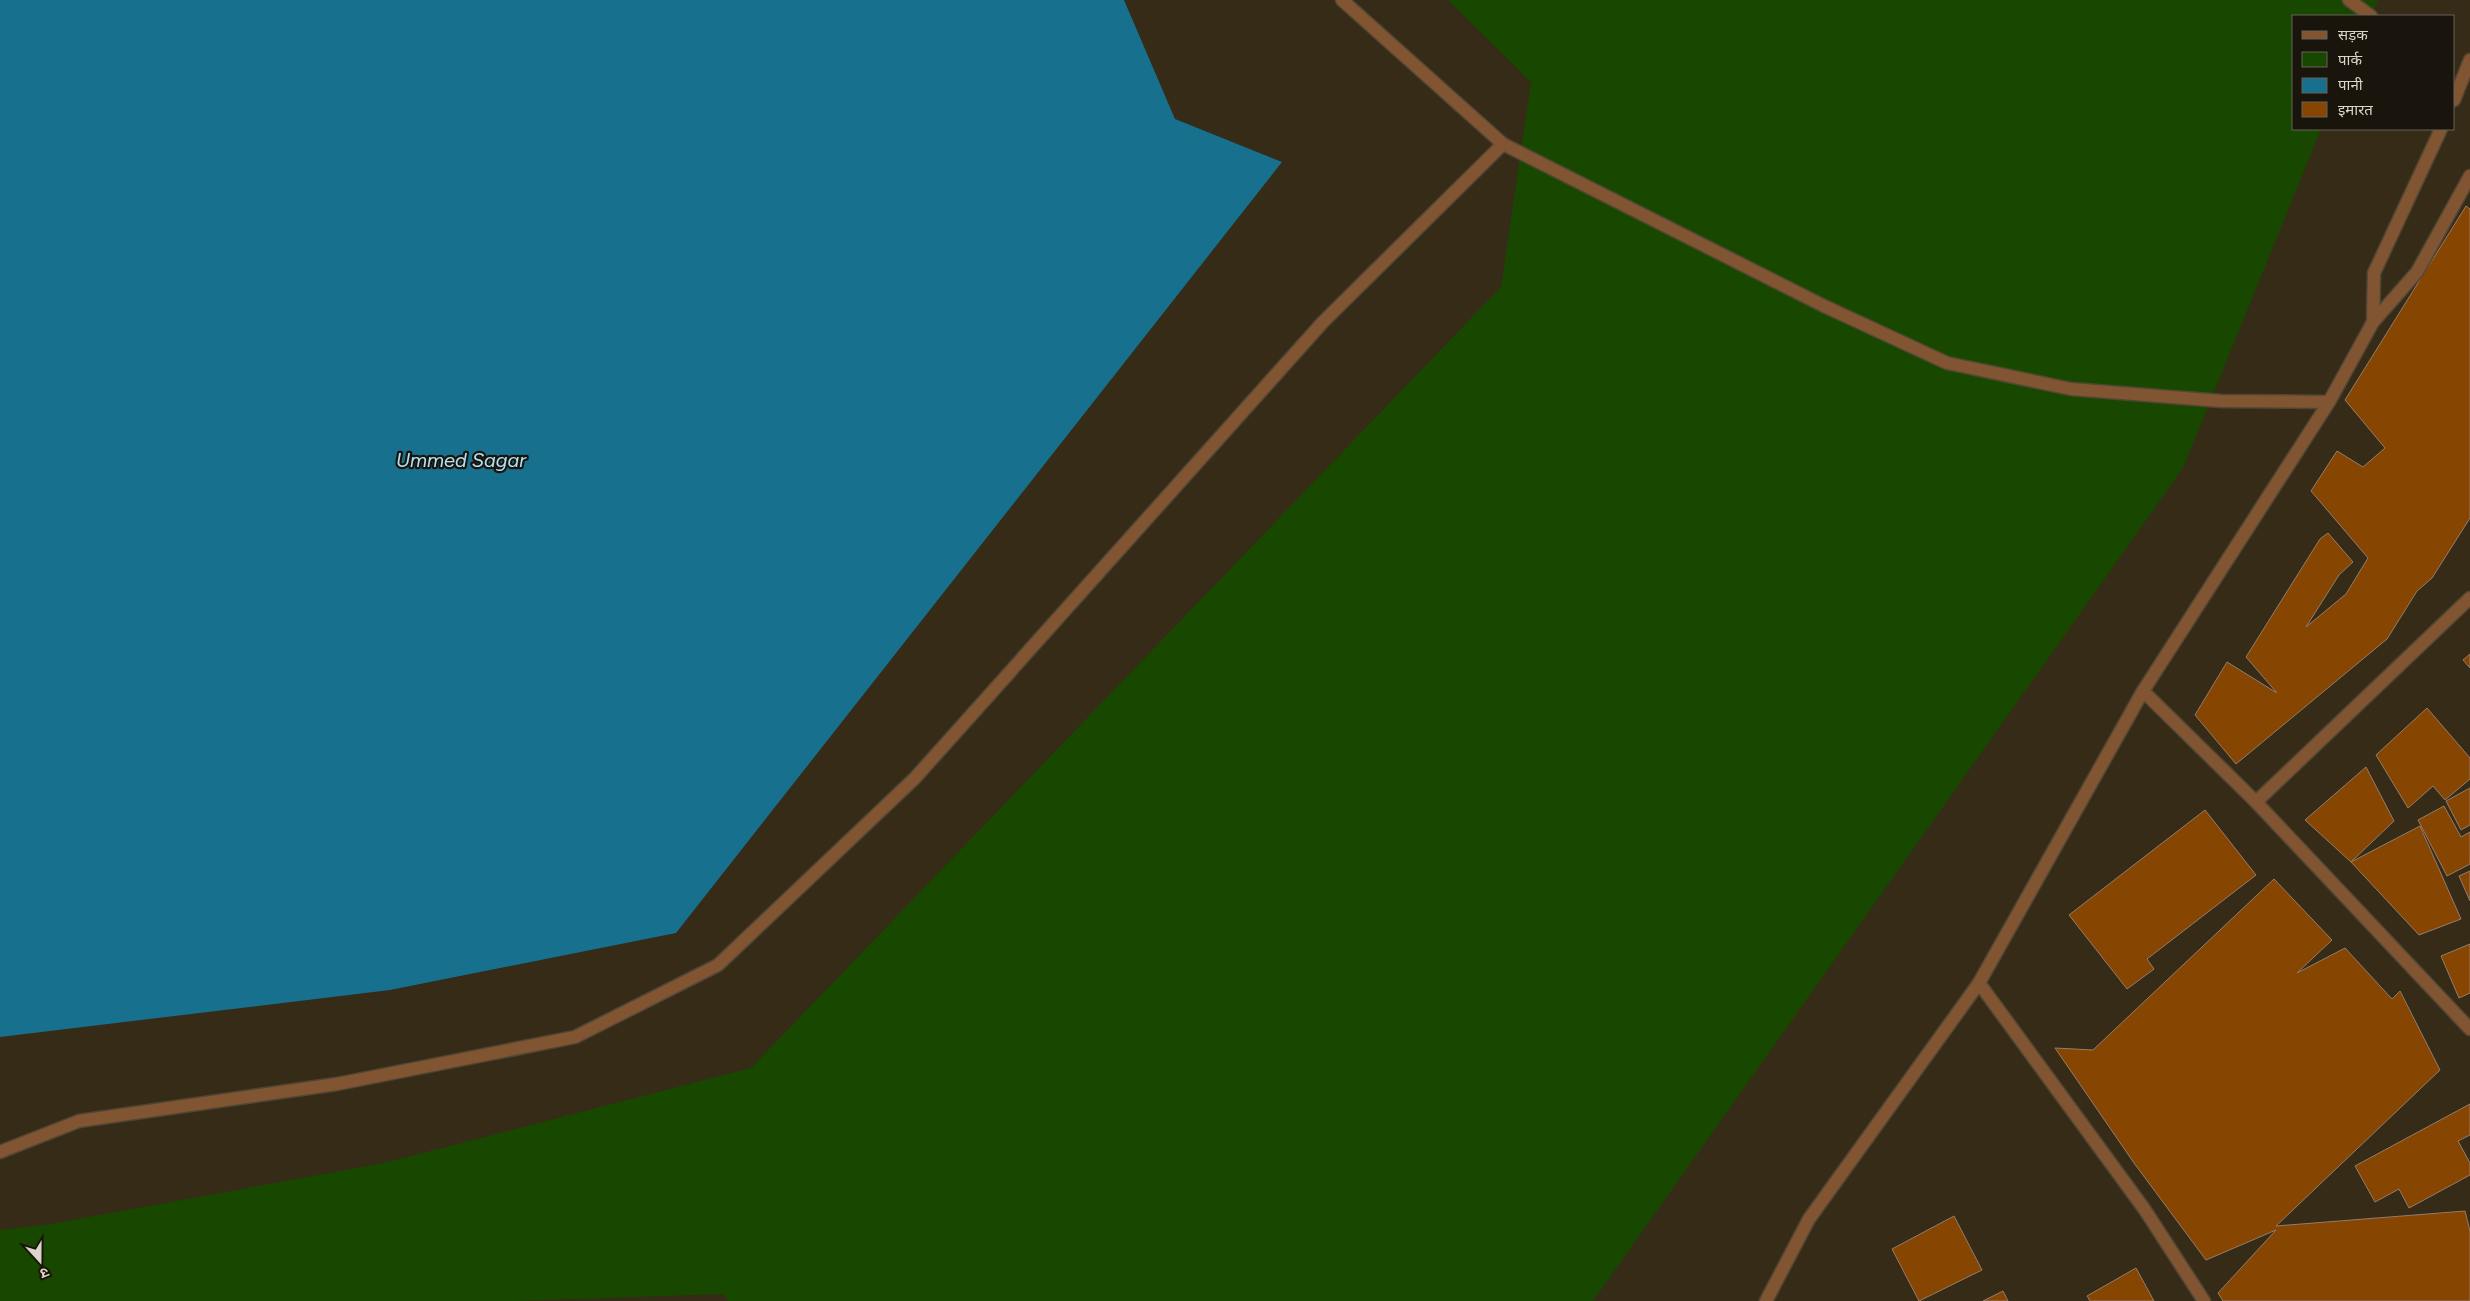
<svg xmlns="http://www.w3.org/2000/svg" width="2470" height="1301" font-family="Figtree,'Noto Sans Devanagari',sans-serif">
<style>
.green{fill:#184800}
.water{fill:#17708e}
.building{fill:#864500;stroke:#947d6d}
.lines{fill:none;stroke-linecap:round;stroke-linejoin:round}
.minor-casing{stroke:#504634;stroke-width:15}
.tertiary-casing{stroke:#504634;stroke-width:15}
.minor{stroke:#815432;stroke-width:12}
.tertiary{stroke:#815432;stroke-width:12}
.labels{text-anchor:middle;dominant-baseline:central;stroke-width:4.5;stroke-linejoin:round;paint-order:stroke}
.water-label{font-size:20px;font-style:italic;fill:#b3e3f8;stroke:#19150c}
</style>
<rect width="100%" height="100%" fill="#352b17"/>
<path class="green" d="M1448,0h930l-7,16h-77v113h27l-138,339 -590,833h-864l-7,-7 -204,7h-518v-71l45,-5 339,-62 367,-95 750,-781 30,-205z"/>
<path class="water" d="M0,0h1124l51,119 107,43 -606,771 -286,57 -390,47z"/>
<path class="building" d="M2466,206l4,3v309l-38,60 -15,13 -30,48 -151,125 -41,-49 32,-53 50,31 -31,-36 74,-118 8,-6 25,29 -14,13 -33,52 40,-33 22,-36 -57,-67 26,-40 26,16 22,-19 -40,-48z
M2470,654v14l-7,-8z
M2427,708l43,50v21l-25,21 -12,-14 -25,22 -32,-53z
M2366,767l28,54 -43,41 -46,-42z
M2470,788v37l-9,5 -15,-29z
M2444,806l17,31 9,-5v32l-23,12 -29,-56z
M2205,810l51,65 -109,84 7,10 -27,20 -58,-74z
M2420,826l41,93 -42,16 -68,-73z
M2470,871v30l-11,-25z
M2274,879l58,61 -35,33 48,-25 47,51 8,-8 40,79 -164,156 189,-15 5,20v70h-247l-5,-8 58,-63 -70,30 -72,-97 -79,-115 38,2z
M2470,944v49l-11,5 -18,-42z
M2470,1104v31l-12,6 12,22v12l-61,33 -10,-19 -24,13 -20,-36z
M1954,1216l28,54 -63,31 -27,-52z
M2136,1268l18,33h-64l-3,-5z
M2003,1291l5,10h-25z"/>
<g class="lines">
<g class="minor-casing">
<path id="minor" d="M2349,0l22,16
M2143,691l113,111 214,227
M2256,802l214,-204
M1979,983l166,227 59,91
M0,1152l79,-31 258,-37 238,-47 143,-72 197,-187 408,-456 180,-178"/>
</g>
<g class="tertiary-casing">
<path id="tertiary" d="M1342,0l161,144 321,162 123,57 124,26 150,12 108,1
M2454,100l16,-40
M2373,322l1,-49 67,-144
M1766,1301l43,-82 170,-236 164,-292 186,-289 44,-80 44,-50 53,-96"/>
</g>
<use href="#minor" class="minor"/>
<use href="#tertiary" class="tertiary"/>
</g>
<g class="labels">
<g class="water-label">
<text x="461" y="460">Ummed Sagar</text>
</g>
</g>
<rect x="2292" y="15" width="162" height="115" fill="#19150c" stroke="#676258"/>
<rect x="2302" y="31" width="25" height="8" fill="#815432" stroke="#676258"/>
<text x="2338" y="40" font-size="15" fill="#dcd6ca">सड़क</text>
<rect x="2302" y="52" width="25" height="15" fill="#184800" stroke="#676258"/>
<text x="2338" y="65" font-size="15" fill="#dcd6ca">पार्क</text>
<rect x="2302" y="78" width="25" height="15" fill="#17708e" stroke="#676258"/>
<text x="2338" y="90" font-size="15" fill="#dcd6ca">पानी</text>
<rect x="2302" y="102" width="25" height="15" fill="#864500" stroke="#676258"/>
<text x="2338" y="115" font-size="15" fill="#dcd6ca">इमारत</text>
<g transform="translate(40 1261) rotate(159)" stroke="#19150c" stroke-width="4" paint-order="stroke">
<path d="M0-4L9 19L0 12L-9 19Z" fill="#dcd6ca"/>
<text y="-8" font-size="14" font-weight="bold" text-anchor="middle" fill="#dcd6ca">उ</text>
</g>
</svg>
